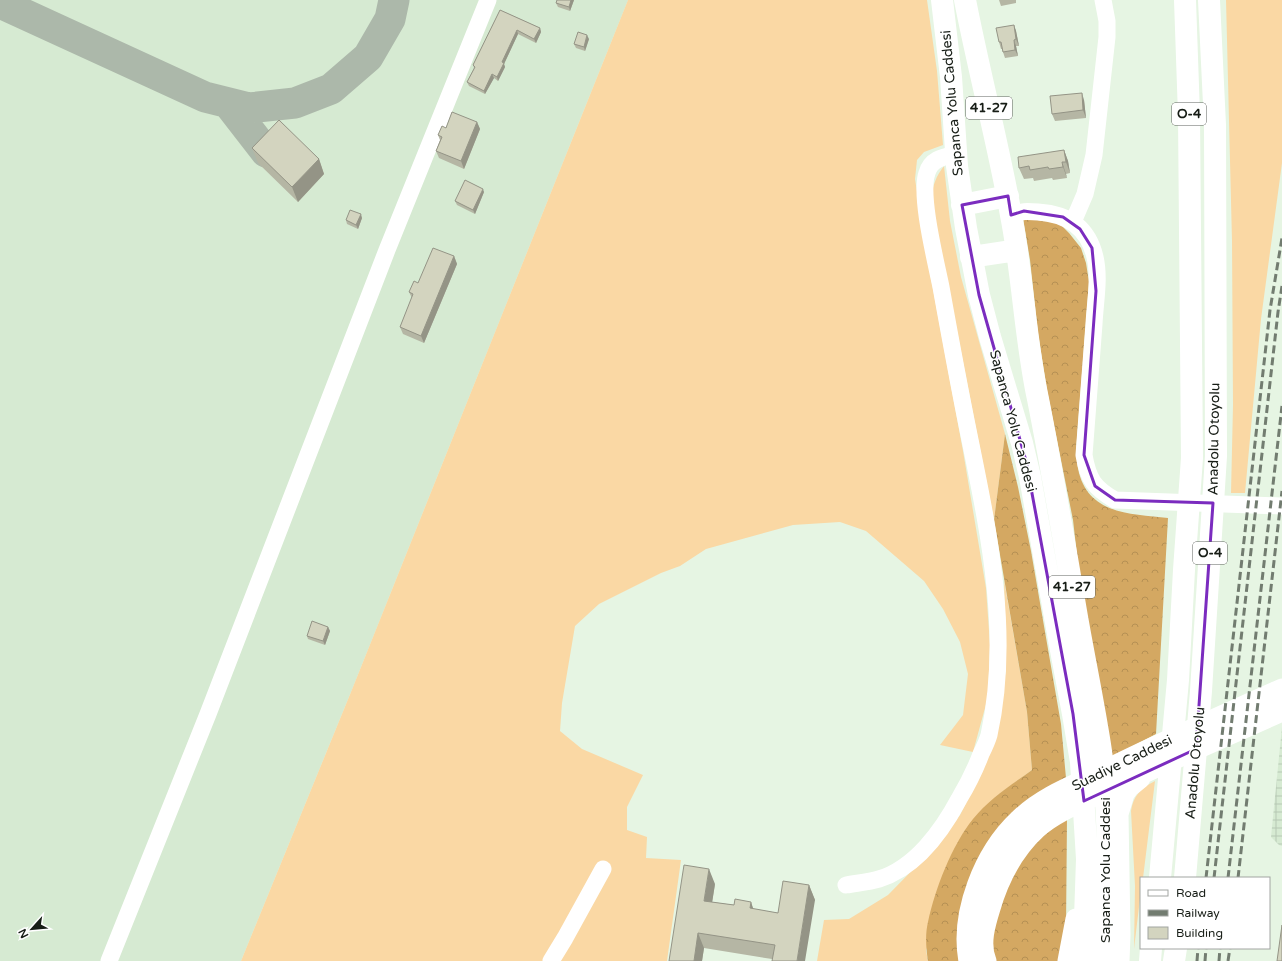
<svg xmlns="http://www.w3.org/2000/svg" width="1282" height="961" font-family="'Varela Round',sans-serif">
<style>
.built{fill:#d6ead2}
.industrial{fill:url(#industrial-grid)}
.grass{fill:#fad8a4}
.forest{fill:url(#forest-crowns)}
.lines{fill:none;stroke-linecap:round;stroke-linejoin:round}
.taxiway{stroke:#acb8aa;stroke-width:31}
.minor{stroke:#fff;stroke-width:17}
.major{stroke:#fff;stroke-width:21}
.highway{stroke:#fff;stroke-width:22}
.rail{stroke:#727c70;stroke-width:3;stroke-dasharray:8 4;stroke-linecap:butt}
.wall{fill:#b5b6a4}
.shaded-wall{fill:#949486}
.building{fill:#d3d4bf;stroke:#949486}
.marked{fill:none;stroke:#7b2cbf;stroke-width:3;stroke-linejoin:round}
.labels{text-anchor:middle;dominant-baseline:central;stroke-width:3;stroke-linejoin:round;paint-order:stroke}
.shield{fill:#fff;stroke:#5d615c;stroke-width:1}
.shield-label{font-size:13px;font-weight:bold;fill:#171d16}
.street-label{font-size:14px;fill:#171d16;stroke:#fff}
</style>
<defs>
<pattern id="industrial-grid" width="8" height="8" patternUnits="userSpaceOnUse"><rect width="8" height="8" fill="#d6ead2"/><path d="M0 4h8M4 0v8" fill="none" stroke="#b7c8b4"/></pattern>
<pattern id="forest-crowns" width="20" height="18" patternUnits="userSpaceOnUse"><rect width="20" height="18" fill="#d4a862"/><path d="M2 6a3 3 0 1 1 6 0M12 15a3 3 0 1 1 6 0" fill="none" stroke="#b59054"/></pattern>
</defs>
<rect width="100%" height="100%" fill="#e6f5e3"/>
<path class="built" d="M0,0h628l-277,692 -110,269h-241z"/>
<path class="industrial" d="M1282,727v119l-3,-1 -8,-8z"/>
<path class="grass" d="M628,0h299l10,71 6,74 -19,7 -7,8 -2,19 15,94 33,178 23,137 4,57 -2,52 -15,55 -33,-7 23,-30 5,-41 -8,-32 -17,-33 -19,-28 -58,-50 -26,-9 -47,3 -87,24 -26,17 -19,7 -62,31 -24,22 -13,77 -2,28 22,18 61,26 -16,32v23l20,7 -1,21 35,2 -14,101h-426l110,-269z
M1226,0h56v163l-21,156 -16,174h-14l2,-88 -1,-164z
M944,166l6,55 11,56 44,157 -11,86 -63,-322c2,-13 5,-22 13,-32z
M1004,580l23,132 5,58 -34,25 -72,155 2,11h-111l7,-41 25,-1 39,-24 47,-48 25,-32 24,-48 22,-96z
M1155,781l-12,97h-2v12l-7,59 1,-63 -4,-75c2,-15 10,-23 24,-30z"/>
<path class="forest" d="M1023,218l36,5 10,10 12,15 5,15 3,19 -13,169c1,7 1,15 3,22 11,42 54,41 89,45l-12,216 -46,24 -29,-168 -8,-70 -26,-130 -9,-57 -8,-73z
M1005,434l13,53 13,64 30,173 5,54 -107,183h-31c-2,-12 -3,-27 0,-39 7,-33 24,-77 45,-103 16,-20 38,-34 59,-49l-5,-58 -33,-192z
M1067,818l-1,110 -6,33h-65l-4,-16 3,-20 16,-49 24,-34z"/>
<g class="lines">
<path class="taxiway" d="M0,3l205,94 44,11 46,-5 36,-14 37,-32 22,-38 4,-19
M228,103l38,49"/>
<path class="minor" d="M1011,215c13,-4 14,-4 27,-3 29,2 50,15 57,45 5,21 0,46 -1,67 -3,44 -7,87 -10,131 4,24 10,33 31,45l167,6
M1073,222l12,-28 9,-39 13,-118v-16l-4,-21
M846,885c11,-2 23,-3 33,-6 36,-11 63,-48 80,-80 9,-15 16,-29 22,-45 3,-6 6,-12 8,-19 22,-100 0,-202 -20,-300 -10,-49 -19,-98 -28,-148 -5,-25 -22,-92 -14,-114 4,-14 16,-16 29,-19
M109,961l99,-247 179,-464 101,-250
M551,961l14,-23 38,-69"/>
<path class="major" d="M969,961c-9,-48 15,-108 50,-141 22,-22 53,-34 81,-47 60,-30 121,-57 182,-84
M986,961c-7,-17 -1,-37 4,-53 9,-31 23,-58 47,-80 20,-18 48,-27 72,-39 57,-27 115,-52 173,-78
M1068,961l8,-42
M1119,961l1,-26 -2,-121 6,-20 5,-7 11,-9"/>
<path class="highway" d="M942,0l9,77 6,89 9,62 13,67 11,42 32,106 8,34 30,168 13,69 8,48 6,97 -2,59 -4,43
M965,0c14,72 33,143 46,215 12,61 14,124 27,184 14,71 26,141 38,212 8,47 18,93 25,140 9,69 9,141 2,210
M962,205l46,-9
M971,257l46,-7
M1160,878l18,-198 6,-110 8,-112 -3,-343 -4,-115
M1185,878l16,-187 15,-235 -1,-331 -6,-125
M1150,961l1,-13
M1174,961l2,-13"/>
<path class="rail" d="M1206,878l64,-568 12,-72
M1214,878l64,-566 4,-26
M1228,878l54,-472
M1238,878l44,-387
M1197,961l1,-13
M1205,961l1,-13
M1219,961l1,-13
M1228,961l2,-13"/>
</g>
<path class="wall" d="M557,0h17l-4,11 -12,-4 -2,-4z
M999,0h17v3l-15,3z
M500,10l40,18 1,4 -5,11 -18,-9 -14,30 1,3 -7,14 -4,-3 -9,16 -16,-8 -2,-4 7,-14 -1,-3z
M1014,25l2,6 3,15h-3l2,10 -13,2 -3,-9h-1l-2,-7z
M589,39l-4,12 -9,-3 -2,-4z
M1084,100l2,18 -31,3 -3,-7z
M477,122l3,7 -16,40 -25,-11 -3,-7 4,-11 -2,-5 8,-7z
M252,148l67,11 5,15 -26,28 -40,-39z
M1064,150l4,11 2,12 -4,1 1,4 -14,2 -1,-2 -18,3 -1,-3 -9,1 -5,-11z
M484,192l-9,22 -18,-9 -2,-4z
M362,218l-4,11 -11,-5 -1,-4z
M454,256l3,8 -33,79 -21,-9 -3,-7 12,-29 -3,-6 9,-9z
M328,627l2,4 -5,14 -17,-6 -1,-3z
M715,884l-3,18 22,3 17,-3 2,7 25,4 31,-28 6,15 -43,59 -68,-11 -2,13h-33z"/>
<path class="shaded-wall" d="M571,0h3l-4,11 -1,-4z
M1014,25l2,6 3,15 -3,-7z
M540,28l1,4 -5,11 -2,-4z
M517,30l1,4 -14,30 1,3 -7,14 -1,-4 5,-15z
M587,35l2,4 -4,12 -1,-4z
M1014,40l2,6 2,10 -3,-6z
M492,74l2,4 -9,16 -1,-3z
M1082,93l2,7 2,18 -3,-8z
M477,122l3,7 -16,40 -3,-8z
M1064,150l4,11 2,12 -4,-11z
M319,159l5,15 -26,28 -6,-15z
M1062,162l4,12 1,4 -4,-11z
M483,189l1,3 -9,22 -2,-4z
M361,214l1,4 -4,11 -2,-4z
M454,256l3,8 -33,79 -3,-7z
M328,627l2,4 -5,14 -2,-4z
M709,869l6,15 -5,32 -6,-15z
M809,885l6,15 -10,61h-8z
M751,902l5,15 -6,-9z
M698,933l6,15 -2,13h-8z"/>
<path class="building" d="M557,0h14l-2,7 -13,-4z
M500,10l40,18 -6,11 -17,-9 -15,32 2,1 -7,14 -5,-3 -8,17 -17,-9 8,-15 -2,-2z
M1014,25l2,14 -2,1 1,10 -12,2 -2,-10h-2l-3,-14z
M578,32l9,3 -3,12 -10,-3z
M1082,93l1,17 -31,4 -2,-18z
M452,112l25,10 -16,39 -25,-10 6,-14 -4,-2 4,-9 4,2z
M279,120l40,39 -27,28 -40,-39z
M1064,150l2,12h-4l1,5 -14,2 -1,-2 -18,3 -1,-4 -10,2 -1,-11z
M465,180l18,9 -10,21 -18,-9z
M350,210l11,4 -5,11 -10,-5z
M433,248l21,8 -33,80 -21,-9 13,-33 -4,-2 5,-11 4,2z
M312,621l16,6 -5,14 -16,-5z
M684,865l25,4 -5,32 30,4 1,-6 16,3 -1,6 28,5 5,-32 26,4 -12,76h-25l3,-16 -77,-12 -4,28h-25z
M1282,925v36h-5z"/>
<path class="marked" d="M1008,196l3,19 13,-4 39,6 17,12 12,19 4,43 -12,164 11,31 20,14 98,3 -17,246 -112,52 -11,-87 -47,-253 -47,-166 -17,-90z"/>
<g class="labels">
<g class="shield">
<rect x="966" y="97" width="46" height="22" rx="3"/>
<rect x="1172" y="103" width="34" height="22" rx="3"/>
<rect x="1193" y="542" width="34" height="22" rx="3"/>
<rect x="1049" y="576" width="46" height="22" rx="3"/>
</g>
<g class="shield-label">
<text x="989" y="108">41-27</text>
<text x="1189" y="114">O-4</text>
<text x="1210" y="553">O-4</text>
<text x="1072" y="587">41-27</text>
</g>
<g class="street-label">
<text transform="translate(952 103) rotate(-95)">Sapanca Yolu Caddesi</text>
<text transform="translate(1013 421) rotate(75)">Sapanca Yolu Caddesi</text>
<text transform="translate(1214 439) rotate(-89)">Anadolu Otoyolu</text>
<text transform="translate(1122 763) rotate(-26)">Suadiye Caddesi</text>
<text transform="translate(1195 763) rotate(-85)">Anadolu Otoyolu</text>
<text transform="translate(1105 870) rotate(-90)">Sapanca Yolu Caddesi</text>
</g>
</g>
<rect x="1140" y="877" width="130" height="72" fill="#ffffff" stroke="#a2a5a2"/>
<rect x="1148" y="890" width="20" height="6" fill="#ffffff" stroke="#a2a5a2"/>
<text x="1176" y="897" font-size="12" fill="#171d16">Road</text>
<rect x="1148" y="910" width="20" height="6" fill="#727c70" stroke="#a2a5a2"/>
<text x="1176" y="917" font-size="12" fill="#171d16">Railway</text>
<rect x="1148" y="927" width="20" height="12" fill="#d3d4bf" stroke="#a2a5a2"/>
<text x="1176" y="937" font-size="12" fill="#171d16">Building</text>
<g transform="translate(32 929) rotate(243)" stroke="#ffffff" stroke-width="3" paint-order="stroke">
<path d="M0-3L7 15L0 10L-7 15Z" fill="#171d16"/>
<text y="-6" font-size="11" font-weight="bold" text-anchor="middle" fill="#171d16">N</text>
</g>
</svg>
